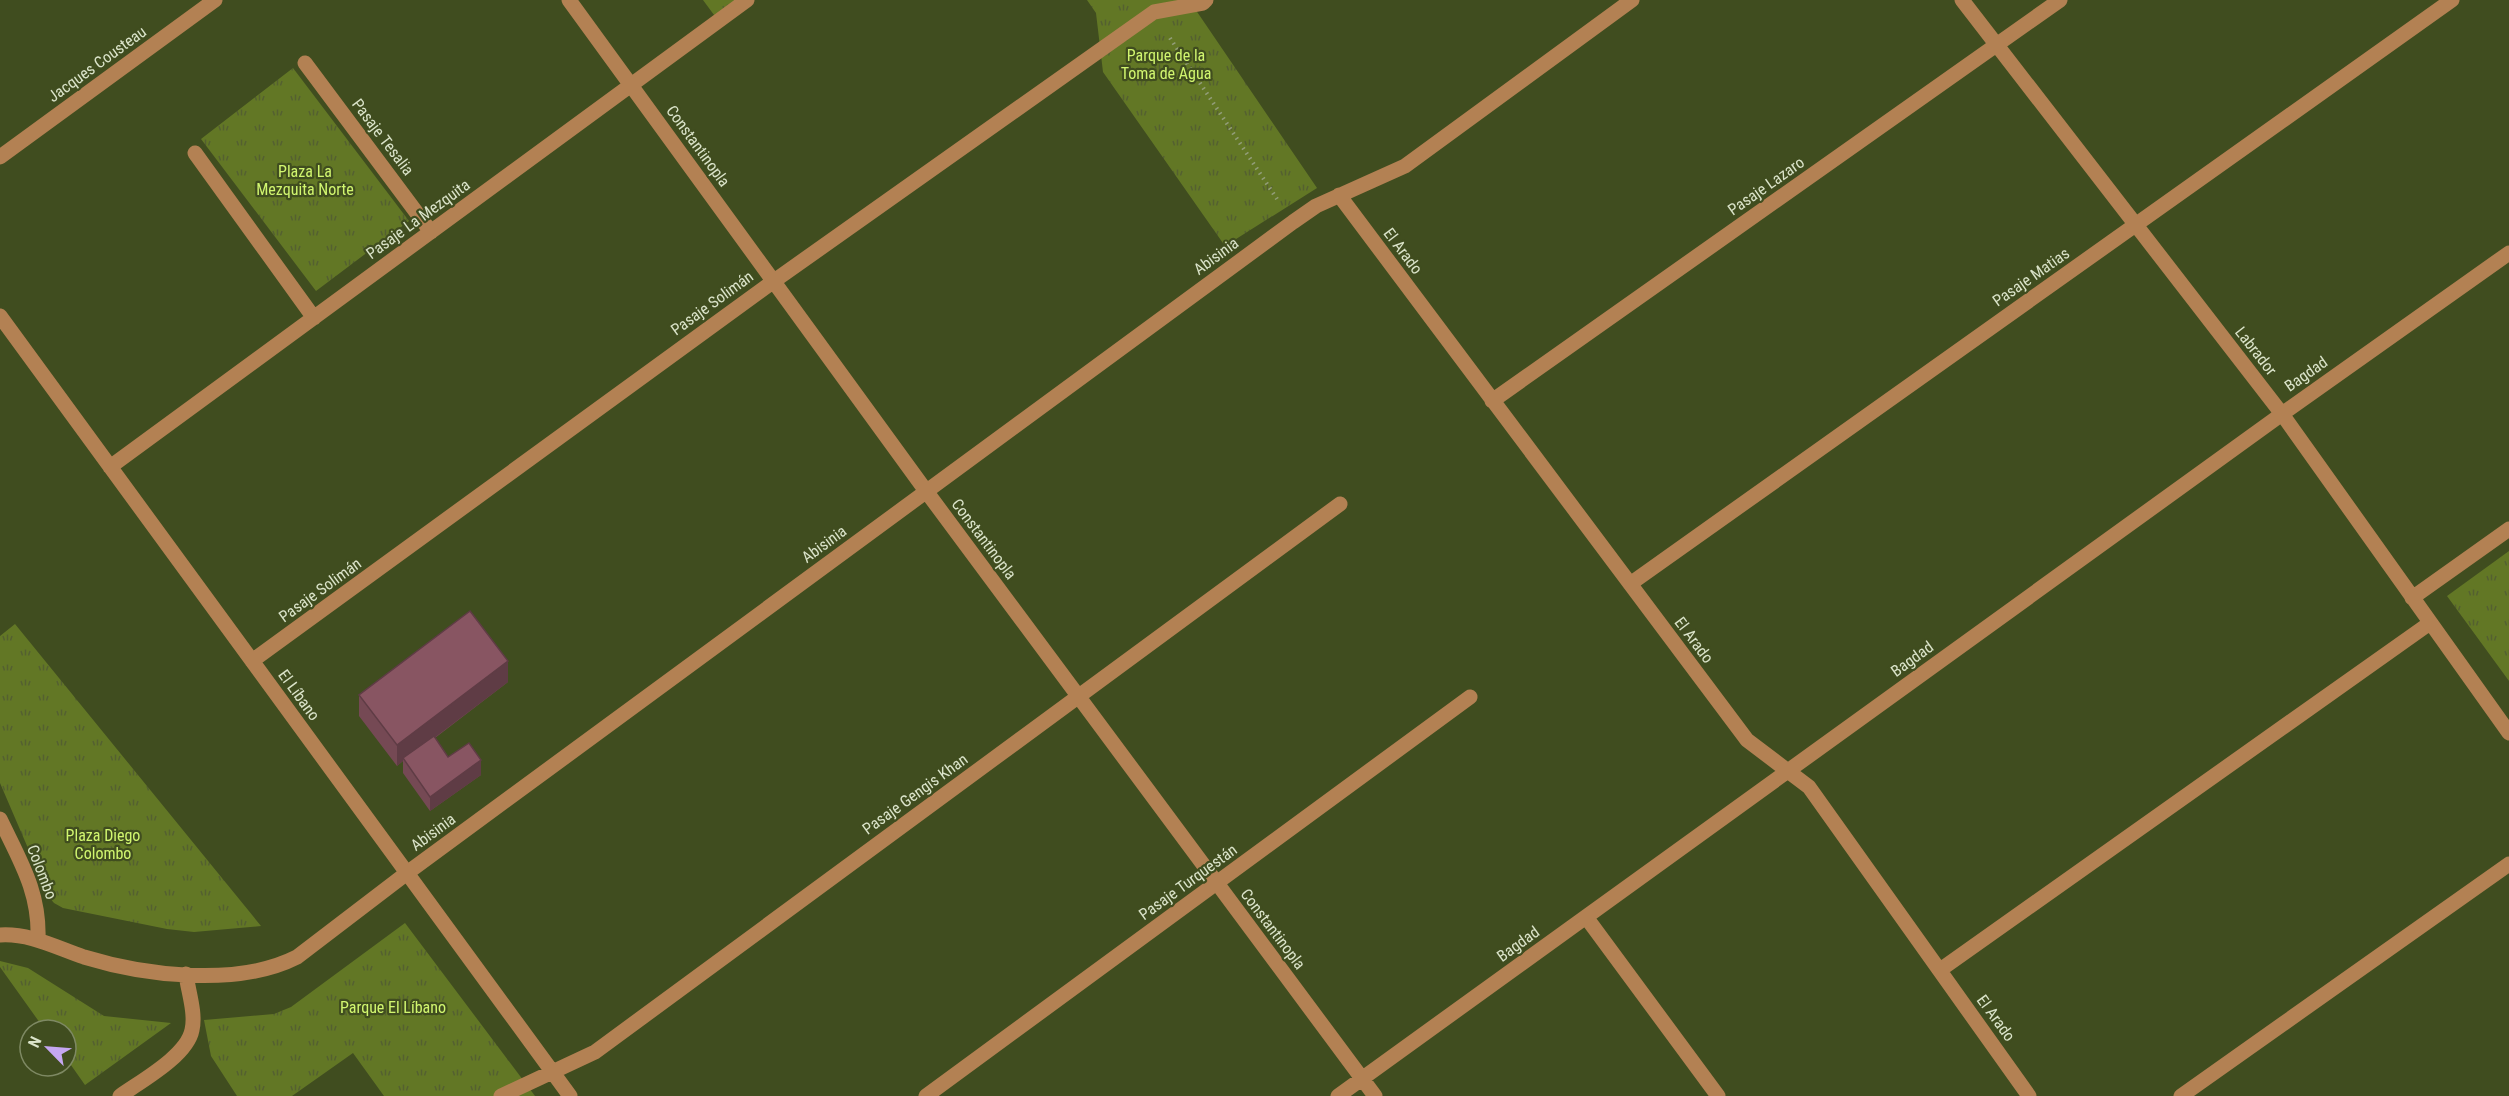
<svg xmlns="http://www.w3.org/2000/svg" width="2509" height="1096" font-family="'Roboto Condensed',sans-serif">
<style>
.park{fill:url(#park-tufts)}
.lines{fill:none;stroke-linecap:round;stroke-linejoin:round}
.path{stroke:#929d79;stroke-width:4;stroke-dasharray:1.5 4.5;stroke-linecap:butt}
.minor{stroke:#b38153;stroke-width:15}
.wall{fill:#754954}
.shaded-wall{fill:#5f3c45}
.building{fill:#885562;stroke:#5f3c45;stroke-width:1.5}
.labels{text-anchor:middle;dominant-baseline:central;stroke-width:4.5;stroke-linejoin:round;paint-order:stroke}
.park-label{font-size:16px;fill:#d1f66f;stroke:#404d1f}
.street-label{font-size:16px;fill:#dbe4ca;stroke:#404d1f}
</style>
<defs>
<pattern id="park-tufts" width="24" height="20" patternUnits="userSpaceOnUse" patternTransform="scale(1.5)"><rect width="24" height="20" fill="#627725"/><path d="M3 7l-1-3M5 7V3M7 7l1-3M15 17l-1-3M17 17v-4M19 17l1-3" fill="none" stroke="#546030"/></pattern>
</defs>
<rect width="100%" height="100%" fill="#404d1f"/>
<path class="park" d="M703,0h39l-25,19z
M1087,0h102l128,188 -92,58 -122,-174 -7,-59z
M293,68l116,153 -93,70 -115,-152z
M2509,551v130l-62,-85z
M15,624l246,302 -67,6 -27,-3 -104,-21 -9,-5 -5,-6 -49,-114v-147z
M405,923l130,173h-151l-31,-43 -61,43h-55l-26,-40 -7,-36 70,-6 17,-7z
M0,961l28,7 76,48 67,7 -86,62 -19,-27v-28h-21l-45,-63z"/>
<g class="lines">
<path class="path" d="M1170,38l107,161"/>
<path class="minor" d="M569,0l357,491 449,605
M1962,0l320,414 227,319
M305,63l126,169
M195,153l119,165
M0,157l215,-157
M1339,195l408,545 62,47 220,309
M0,316l570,780
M1492,401l568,-401
M110,467l637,-467
M1630,584l822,-584
M2412,598l97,-69
M252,661l522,-380 380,-269 49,-9 3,-3
M0,819c20,42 40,73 38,121
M1586,917l132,179
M0,935c30,-2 57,13 84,22 62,19 154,30 213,0l110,-84 886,-651 23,-16 89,-40 227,-166
M1940,970l490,-347
M120,1096c21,-15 67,-40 72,-66 4,-17 -4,-39 -6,-56
M501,1096l94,-44 745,-548
M926,1096l544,-399
M1338,1096l944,-682 227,-161
M2181,1096l328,-232"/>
</g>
<path class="wall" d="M508,682l-73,56 13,19 33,18 -51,36 -27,-38v-12l-6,5 -38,-50v-21z"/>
<path class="shaded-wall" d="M508,661v21l-103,78 -2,-2v3l-6,5v-21z
M481,760v15l-51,36v-14z"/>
<path class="building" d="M470,611l38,50 -111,84 -38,-50z
M434,736l14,21 21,-14 12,17 -51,37 -27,-39z"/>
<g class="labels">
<g class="park-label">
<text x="1166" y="55">Parque de la<tspan x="1166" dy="18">Toma de Agua</tspan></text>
<text x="305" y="171">Plaza La<tspan x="305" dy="18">Mezquita Norte</tspan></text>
<text x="103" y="835">Plaza Diego<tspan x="103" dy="18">Colombo</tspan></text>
<text x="393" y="1007">Parque El Líbano</text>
</g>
<g class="street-label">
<text transform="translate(97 64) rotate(-36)">Jacques Cousteau</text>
<text transform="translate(383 137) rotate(53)">Pasaje Tesalia</text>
<text transform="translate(698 146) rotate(54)">Constantinopla</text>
<text transform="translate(1766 186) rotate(-35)">Pasaje Lazaro</text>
<text transform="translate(418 219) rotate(-36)">Pasaje La Mezquita</text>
<text transform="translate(1403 251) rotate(53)">El Arado</text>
<text transform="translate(1216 256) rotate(-36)">Abisinia</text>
<text transform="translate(2031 277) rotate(-35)">Pasaje Matias</text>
<text transform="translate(712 303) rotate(-36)">Pasaje Solimán</text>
<text transform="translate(2256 351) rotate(52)">Labrador</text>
<text transform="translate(2306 374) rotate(-35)">Bagdad</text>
<text transform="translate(984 539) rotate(53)">Constantinopla</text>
<text transform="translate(824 544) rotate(-36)">Abisinia</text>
<text transform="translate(320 590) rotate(-36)">Pasaje Solimán</text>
<text transform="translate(1694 640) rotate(53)">El Arado</text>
<text transform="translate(1912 659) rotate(-36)">Bagdad</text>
<text transform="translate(299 695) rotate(54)">El Líbano</text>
<text transform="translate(915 794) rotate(-36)">Pasaje Gengis Khan</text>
<text transform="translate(433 832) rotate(-36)">Abisinia</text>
<text transform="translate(42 872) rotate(69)">Colombo</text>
<text transform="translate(1188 882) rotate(-36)">Pasaje Turquestán</text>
<text transform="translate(1273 929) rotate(53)">Constantinopla</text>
<text transform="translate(1518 944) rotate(-36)">Bagdad</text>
<text transform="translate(1996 1018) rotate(54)">El Arado</text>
</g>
</g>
<g transform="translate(48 1048) rotate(295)"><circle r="28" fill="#404d1f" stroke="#7e8963" stroke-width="1.5"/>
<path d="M0-4.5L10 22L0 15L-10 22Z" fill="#c5a7f1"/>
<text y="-9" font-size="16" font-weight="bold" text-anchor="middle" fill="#dbe4ca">N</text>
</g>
</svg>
